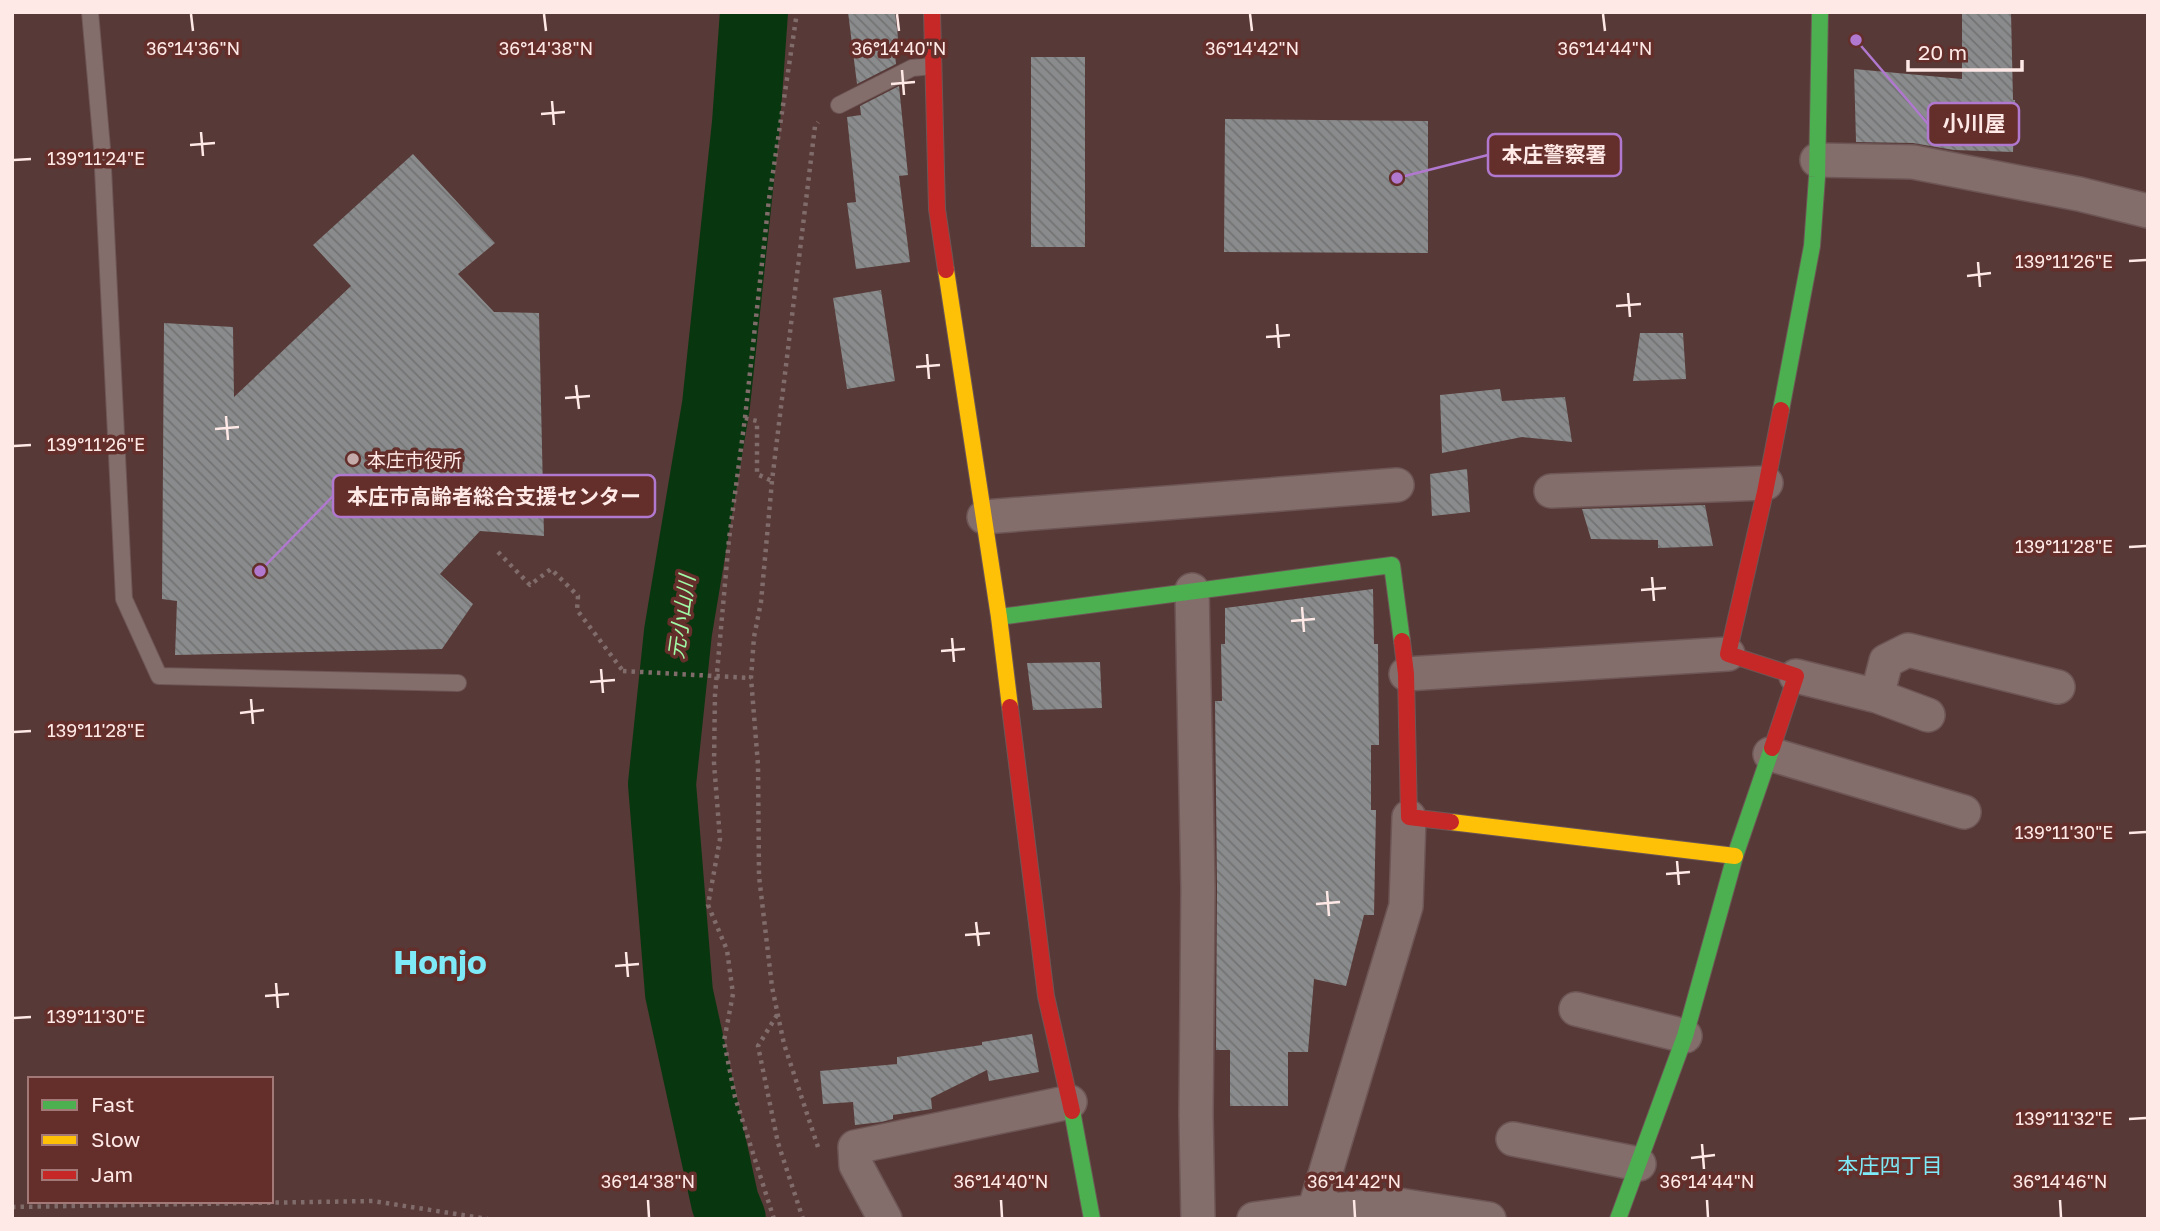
<svg xmlns="http://www.w3.org/2000/svg" width="2160" height="1231" font-family="'Golos Text','Noto Sans JP',sans-serif">
<style>
.lines{fill:none;stroke-linecap:round;stroke-linejoin:round}
.river{stroke:#08360e;stroke-width:68}
.building{fill:url(#building-back-hatch)}
.lane-casing{stroke:#6d5655;stroke-width:18}
.street-casing{stroke:#6d5655;stroke-width:36}
.fast-casing{stroke:#6d5655;stroke-width:18}
.slow-casing{stroke:#6d5655;stroke-width:18}
.jam-casing{stroke:#6d5655;stroke-width:18}
.path{stroke:#806c6b;stroke-width:4.5;stroke-dasharray:3.5 5;stroke-linecap:butt}
.lane{stroke:#846e6c;stroke-width:16}
.street{stroke:#846e6c;stroke-width:33}
.fast{stroke:#4caf50;stroke-width:16}
.slow{stroke:#ffc107;stroke-width:16}
.jam{stroke:#c62828;stroke-width:16}
.path-bridge{stroke:#806c6b;stroke-width:4.5;stroke-dasharray:3.5 5;stroke-linecap:butt}
.ticks{fill:none;stroke:#ffe9e7;stroke-width:2.5}
.poi-dot{fill:#c4aba9;stroke:#642e2a;stroke-width:2.5}
.labels{text-anchor:middle;dominant-baseline:central;stroke-width:7;stroke-linejoin:round;paint-order:stroke}
.poi-label{font-size:19px;fill:#ffe9e7;stroke:#642e2a;text-anchor:start}
.water-label{font-size:21px;font-style:italic;fill:#a0f9a6;stroke:#642e2a}
.neighbourhood-label{font-size:21px;fill:#7feaf7;stroke:#642e2a}
.town-label{font-size:33px;font-weight:bold;fill:#7feaf7;stroke:#642e2a}
.ticks-label{font-size:18px;text-anchor:middle;fill:#ffe9e7;stroke:#642e2a;stroke-width:7;stroke-linejoin:round;paint-order:stroke}
.leader{fill:none;stroke:#b078cf;stroke-width:2.5}
.callout-dot{fill:#b078cf;stroke:#642e2a;stroke-width:2.5}
.callout{fill:#642e2a;stroke:#b078cf;stroke-width:2.5}
.callout-label{font-size:21px;text-anchor:middle;font-weight:bold;fill:#ffe9e7}
</style>
<defs>
<pattern id="building-back-hatch" width="6" height="6" patternUnits="userSpaceOnUse" patternTransform="scale(1.75)"><rect width="6" height="6" fill="#898b8c"/><path d="M-1 5l2 2M0 0l6 6M5-1l2 2" fill="none" stroke="#747373"/></pattern>
</defs>
<rect width="100%" height="100%" fill="#573937"/>
<g class="lines">
<path class="river" d="M732,1219l-7,-17 -46,-209 -17,-209 16,-152 38,-227 30,-282 8,-111"/>
</g>
<path class="building" d="M848,12h47l5,43h-5l1,9 -39,20z
M1962,12h49l2,88h2l-2,52 -59,-2 -41,-7 -57,-1 -2,-73 108,10z
M1031,57h54v190h-54z
M899,86l9,89 -9,1 11,86 -54,7 -9,-66 9,-1 -9,-85 14,-2 -1,-9z
M1225,119l203,2v132l-204,-1z
M413,154l82,89 -37,31 36,38 45,1 5,223 -64,-5 -40,43 33,30 -31,45 -267,6 2,-54 -15,-2 2,-276 69,4 1,70 117,-111 -38,-41z
M881,290l14,91 -48,8 -14,-91z
M1640,333h43l3,46 -53,2z
M1500,389l2,12 63,-4 7,45 -50,-5 -80,16 -2,-58z
M1467,469l3,43 -38,4 -2,-42z
M1705,505l8,41 -55,2v-8l-67,-1 -9,-30z
M1373,589l1,55h4l1,101h-8v65h5l-2,105h-10l-18,71 -32,-7 -6,73h-20v54h-58v-56h-14l1,-162 -2,-187h7l-1,-57h4v-36z
M1100,662l2,46 -69,2 -6,-47z
M1032,1034l7,38 -50,9 -2,-11 -56,28 1,11 -39,6v4l-12,3 -26,3 -2,-23 -30,2 -3,-33 77,-7v-7l85,-12v-3z"/>
<g class="lines">
<g class="lane-casing">
<path id="lane" d="M90,12l12,136 22,451 35,77 299,7
M839,105l73,-37 21,-2"/>
</g>
<g class="street-casing">
<path id="street" d="M1817,160l96,2 166,32 69,17
M1551,491l215,-8
M984,517l413,-32
M1192,590l6,298 -2,227 2,104
M1406,674l322,-20
M1796,676l81,20 51,19
M1877,696l9,-35 22,-11 150,37
M1770,754l194,58
M1409,817l-3,89 -92,305 85,-6 90,14
M1576,1009l109,27
M1513,1139l126,25
M885,1219l-29,-54 -1,-18 215,-45
M1254,1219l60,-8v8"/>
</g>
<g class="fast-casing">
<path id="fast" d="M1781,410l31,-164 5,-69 3,-165
M999,617l393,-52 10,76
M1072,1111l20,108
M1618,1219l67,-183 50,-180 37,-108"/>
</g>
<g class="slow-casing">
<path id="slow" d="M946,270l53,347 11,90
M1451,822l284,34"/>
</g>
<g class="jam-casing">
<path id="jam" d="M932,12l5,197 9,61
M1402,641l4,33 3,143 42,5
M1010,707l36,289 26,115
M1772,748l24,-72 -68,-22 37,-162 16,-82"/>
</g>
<path class="path" d="M745,418l12,3v53l15,7
M498,552l32,33 21,-16 27,27 -1,14 46,61
M777,1015l-19,31 20,97 25,76
M818,1147l-34,-103 -12,-57 -13,-111 -1,-111 -7,-87 3,-41 7,-35 11,-121 43,-355 3,-4
M12,1207l361,-6 115,18
M774,1219l-39,-122 -11,-56 9,-47 -6,-44 -19,-45 12,-66 -6,-76 1,-68 14,-156 16,-121 24,-219 28,-187"/>
<use href="#lane" class="lane"/>
<use href="#street" class="street"/>
<use href="#fast" class="fast"/>
<use href="#slow" class="slow"/>
<use href="#jam" class="jam"/>
<path class="path-bridge" d="M623,671l128,7"/>
</g>
<path class="ticks" d="M191,14l2,17M544,14l2,17M897,14l2,17M1250,14l2,17M1603,14l2,17M902,70l2,25M891,84l24,-2M552,101l2,24M541,114l24,-2M201,132l2,24M190,145l25,-2M14,160l17,-1M2129,261l17,-1M1978,262l2,25M1967,276l24,-3M1628,293l2,24M1616,306l25,-2M1277,324l2,24M1266,337l24,-2M927,354l2,25M916,367l24,-2M576,385l3,24M565,398l25,-2M226,416l2,24M215,429l24,-2M14,446l17,-1M2129,547l17,-1M1652,577l2,24M1641,590l25,-2M1302,607l2,25M1291,621l24,-2M952,638l2,24M941,651l24,-2M601,669l2,24M590,682l25,-2M251,699l2,25M240,713l24,-3M14,732l17,-1M2129,833l17,-1M1677,861l2,24M1666,874l24,-2M1327,891l2,25M1316,904l24,-2M976,922l3,24M965,935l25,-2M626,952l2,25M615,966l24,-2M276,983l2,25M265,996l24,-2M14,1018l17,-1M2129,1119l17,-1M1702,1144l2,25M1691,1158l24,-3M648,1200l1,17M1001,1200l1,17M1354,1200l1,17M1707,1200l1,17M2060,1200l1,17"/>
<circle class="poi-dot" cx="353" cy="459" r="7"/>
<g class="labels">
<g class="poi-label">
<text x="367" y="459">本庄市役所</text>
</g>
<g class="water-label">
<text transform="translate(681 617) rotate(-82)">元小山川</text>
</g>
<g class="neighbourhood-label">
<text x="1890" y="1165">本庄四丁目</text>
</g>
<g class="town-label">
<text x="440" y="961">Honjo</text>
</g>
</g>
<g class="ticks-label">
<text x="193" y="55">36°14'36"N</text>
<text x="546" y="55">36°14'38"N</text>
<text x="899" y="55">36°14'40"N</text>
<text x="1252" y="55">36°14'42"N</text>
<text x="1605" y="55">36°14'44"N</text>
<text x="96" y="165">139°11'24"E</text>
<text x="2064" y="268">139°11'26"E</text>
<text x="96" y="451">139°11'26"E</text>
<text x="2064" y="553">139°11'28"E</text>
<text x="96" y="737">139°11'28"E</text>
<text x="2064" y="839">139°11'30"E</text>
<text x="96" y="1023">139°11'30"E</text>
<text x="2064" y="1125">139°11'32"E</text>
<text x="648" y="1188">36°14'38"N</text>
<text x="1001" y="1188">36°14'40"N</text>
<text x="1354" y="1188">36°14'42"N</text>
<text x="1707" y="1188">36°14'44"N</text>
<text x="2060" y="1188">36°14'46"N</text>
</g>
<path class="leader" d="M1856 40L1928 124M1397 178L1488 155M260 571L333 496"/>
<g class="callout-dot">
<circle cx="1856" cy="40" r="7"/>
<circle cx="1397" cy="178" r="7"/>
<circle cx="260" cy="571" r="7"/>
</g>
<g class="callout">
<rect x="1928" y="103" width="91" height="42" rx="7"/>
<rect x="1488" y="134" width="133" height="42" rx="7"/>
<rect x="333" y="475" width="322" height="42" rx="7"/>
</g>
<g class="callout-label">
<text x="1974" y="131">小川屋</text>
<text x="1554" y="162">本庄警察署</text>
<text x="494" y="504">本庄市高齢者総合支援センター</text>
</g>
<rect width="2160" height="1231" fill="none" stroke="#ffe9e7" stroke-width="28"/>
<rect x="28" y="1077" width="245" height="126" fill="#642e2a" stroke="#a27976" stroke-width="2"/>
<rect x="42" y="1100" width="35" height="10" fill="#4caf50" stroke="#a27976" stroke-width="2"/>
<text x="91" y="1112" font-size="21" fill="#ffe9e7">Fast</text>
<rect x="42" y="1135" width="35" height="10" fill="#ffc107" stroke="#a27976" stroke-width="2"/>
<text x="91" y="1147" font-size="21" fill="#ffe9e7">Slow</text>
<rect x="42" y="1170" width="35" height="10" fill="#c62828" stroke="#a27976" stroke-width="2"/>
<text x="91" y="1182" font-size="21" fill="#ffe9e7">Jam</text>
<path d="M1908 60v10h114v-10" fill="none" stroke="#ffe9e7" stroke-width="3.5"/>
<text x="1918" y="60" font-size="21" fill="#ffe9e7" stroke="#642e2a" stroke-width="5" paint-order="stroke">20 m</text>
</svg>
